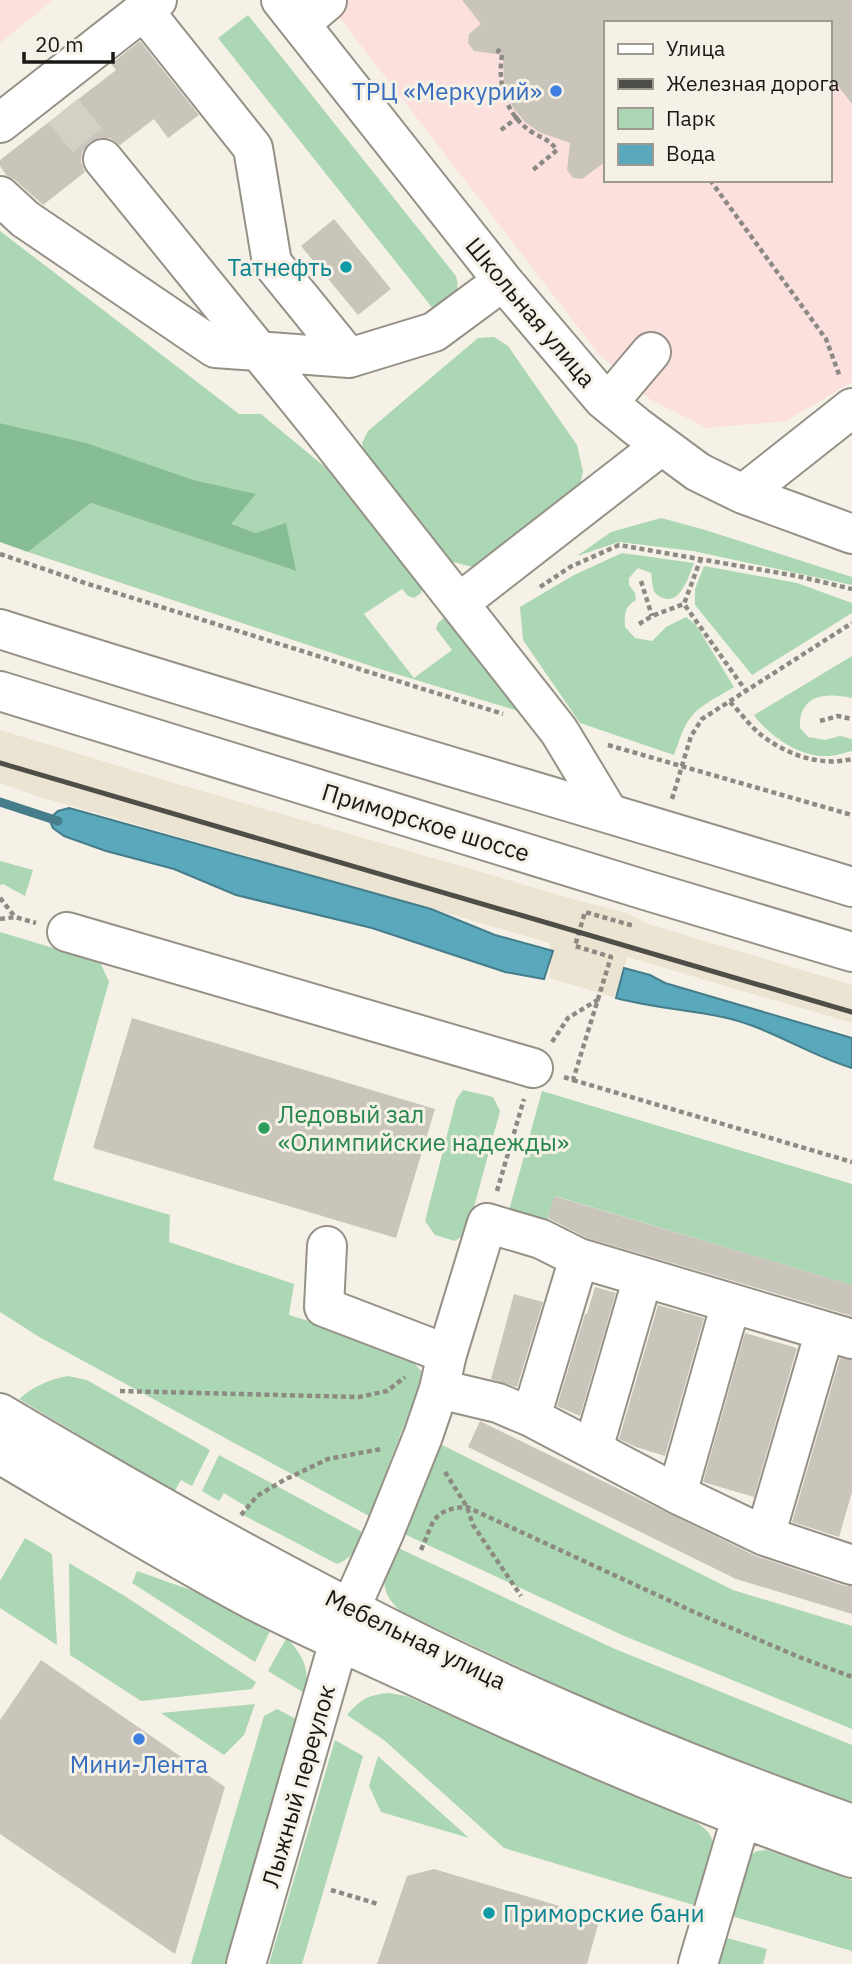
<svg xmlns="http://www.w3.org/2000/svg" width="852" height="1964" font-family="'IBM Plex Sans',sans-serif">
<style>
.commercial{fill:#fbe0de;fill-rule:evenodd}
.built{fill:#ece4d3}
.green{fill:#acd7b4}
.forest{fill:#87bd92}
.water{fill:#59a8bc;stroke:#467d8a;stroke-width:2}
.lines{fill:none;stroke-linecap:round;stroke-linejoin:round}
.stream{stroke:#467d8a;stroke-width:9}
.building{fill:#c9c5bb}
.minor-tunnel{stroke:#d4d0c6;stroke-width:38;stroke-dasharray:38 19;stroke-linecap:butt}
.minor-casing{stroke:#959187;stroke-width:42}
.major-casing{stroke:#959187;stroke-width:42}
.path{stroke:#8d8a83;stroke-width:4.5;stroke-dasharray:5 3.5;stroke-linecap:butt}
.minor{stroke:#fff;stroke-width:38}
.major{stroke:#fff;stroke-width:38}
.rail{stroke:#4f4d47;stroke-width:5}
.shop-dot{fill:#3f7fe0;stroke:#f5f1e6;stroke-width:2.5}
.culture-dot{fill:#0f9aa8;stroke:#f5f1e6;stroke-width:2.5}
.leisure-dot{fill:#2e9e5b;stroke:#f5f1e6;stroke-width:2.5}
.labels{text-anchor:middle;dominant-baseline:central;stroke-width:6;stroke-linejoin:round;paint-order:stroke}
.shop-label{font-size:24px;fill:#366cbe;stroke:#f5f1e6;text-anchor:end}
.culture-label{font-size:24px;fill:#0d838f;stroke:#f5f1e6;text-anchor:end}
.street-label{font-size:24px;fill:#191814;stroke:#f5f1e6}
.leisure-label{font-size:24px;fill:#27864d;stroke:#f5f1e6;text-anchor:start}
</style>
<rect width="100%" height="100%" fill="#f5f1e6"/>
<path class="commercial" d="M0,0h53l-53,43z
M326,0h526v382l-66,39 -79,7 -56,-28 -53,-47zM605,23h224v157h-224z"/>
<path class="built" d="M0,730l168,51 412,120 47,12 21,11 204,61v38l-225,-66 -11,41 -66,-20v-35l-510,-146 -40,-14z"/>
<path class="green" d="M248,15l208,261c6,18 -6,26 -18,39l-220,-277z
M0,231l239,183h22l64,53 98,117 -2,9 -7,5 -6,-2 -6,-7 -38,25 50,64 38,-28 -16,-21 2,-6 8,-7 82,98 -145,-44 -355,-118 63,-49 205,68 -40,-38 -26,-9 25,-30 -61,-14 -107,-37 -87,-20z
M494,337l14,9 69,99 6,26 -6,30 -97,68 -38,-10 -77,-100 -3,-16 6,-12 110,-93z
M661,518l41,11 150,48v8l-159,-34 -74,-9 -42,14 34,-24z
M622,553l72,10c-5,12 -13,42 -31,35 -3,-1 -8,-4 -9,-7 -2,-5 -2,-13 -3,-18l-13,-5 -9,10v7l6,8 1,7c-11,6 -12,14 -11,27l10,11 17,3 14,-14 20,-10 10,8 38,62c-14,9 -33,17 -43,30 -9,11 -12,25 -17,38l-94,-32 -57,-83 -3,-33 54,-32z
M704,566l93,17 55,20v10l-100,62 -57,-70v-16z
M852,656v42c-17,-3 -41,-7 -50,14 -2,4 -2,11 -2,16l8,9 17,3 15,-4 12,3v12c-9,2 -19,6 -28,5 -25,0 -56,-21 -70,-41z
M0,861l33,9 -8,26 -22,-12 -3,1z
M0,932l100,30 9,20 -56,198 117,35 -1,27 125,42 -5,31 112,34 23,25 -55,142 -328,-178 -41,-26z
M463,1090l30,7 7,14 -33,122 -12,8 -20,-6 -10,-14 31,-121z
M542,1091l310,93v101l-297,-89 -10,30 -37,-12z
M68,1376l19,4 123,70 -18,36 -11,-6 -7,12 -155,-93c15,-13 29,-19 49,-23z
M432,1440l301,150 119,36v103l-230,-94 -220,-102z
M219,1455l145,78c-7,14 -12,26 -27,31l-94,-49 4,-8 -23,-14 -5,8 -17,-10z
M25,1538l27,16 5,91 -57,-37v-27z
M396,1547l219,102 237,96v58l-106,-38 -170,-71 -176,-83c-24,-23 -16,-37 -4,-64z
M69,1563l54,32 133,87 -4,7 -111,12 -71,-46z
M137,1571l79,28 56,28 -17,35 -123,-79z
M287,1637c17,22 22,28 19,57l-38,-23z
M389,1693l17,3 290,126c7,5 13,9 16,17 5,14 -10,51 -15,67l-193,-58 -120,-108 -37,-25c14,-16 21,-20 42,-22z
M255,1704l-11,31 -20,20 -63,-42z
M277,1709l19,10 -71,245h-34l73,-248z
M335,1740l28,16 -61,208h-33z
M378,1756l91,82 -88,-26 -12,-26z
M767,1850l85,30v71l-124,-36 20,-58 9,-6z
M727,1938l40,11 -4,15h-44z"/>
<path class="forest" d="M0,423l87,20 107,37 62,14 -25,30 25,9 30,-10 10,48 -205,-68 -63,49 -28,-10z"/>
<path class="water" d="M69,808l362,101 64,26 58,16 -9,28 -39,-7 -133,-44 -136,-33 -62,-26 -68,-18 -42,-15 -11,-8 -4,-9 9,-8z
M624,968l26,7 15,8 187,55v30c-43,-13 -82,-40 -125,-50 -36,-8 -74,-10 -111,-20z"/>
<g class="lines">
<path class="stream" d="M0,802l58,19"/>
</g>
<path class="building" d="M462,0h390v104l-23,-30v-51h-224v139l-23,17 -9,-1 -6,-8 3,-27 -31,-11 -14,-10 -11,-13 -7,-13 -3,-14 -1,-27 -29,-4 -6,-8 1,-9 12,-10z
M140,41l59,74 -31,23 -14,-19 -34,26 -10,-7h-11l-9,4 -8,10 -1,10 4,10 -42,33 -28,-25 -8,-4 -7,-10v-6l116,-90 -5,-6z
M334,219l57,70 -33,26 -57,-69z
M132,1018l303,91 -39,129 -303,-90z
M554,1196l298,89v31l-265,-78 -39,-20z
M595,1287l21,6 -36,123 -23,-10 28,-92h2z
M514,1294l29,8 -26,85 -26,-8z
M658,1305l46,13 -39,138 -29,-9 -17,-8z
M745,1333l52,15 -43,149 -51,-15z
M840,1358l12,2v132l-13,45 -47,-15z
M480,1421l276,135 89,30h7v28l-116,-35 -268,-132z
M41,1660l184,127 -50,167 -175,-120v-114z
M434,1869l166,49 -13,46h-210l30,-88z"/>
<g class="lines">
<path class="minor-tunnel" d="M63,111l40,48"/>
<g class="minor-casing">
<path id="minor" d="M281,0l222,281 100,118 34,28 61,45 45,22 109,40
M144,11l109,137 19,115 77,95
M300,24l27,-23
M0,123l157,-123
M103,159l215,265 241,307 49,81
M0,196l25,23 190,129 134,10 85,-26 69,-51
M608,403l43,-51
M743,494l109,-86
M459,603l202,-157
M67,932l466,136
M327,1246l-3,61 123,47
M439,1389l59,14 33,14 146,77 88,42 87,29
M0,1413c115,68 232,135 351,196 161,84 330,154 501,215
M531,1417l48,-159
M593,1449l50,-172
M0,1454c83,49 167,100 253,146 55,28 112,53 168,79 141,66 284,128 431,179
M677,1494l54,-191
M765,1536l60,-205
M246,1964l93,-323 11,-32 34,-76 39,-97 16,-47 8,-35 40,-131 54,16 38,19 273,81
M698,1964l50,-169"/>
</g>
<g class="major-casing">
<path id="major" d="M0,629c283,90 568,171 852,258
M0,691l645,199 207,62"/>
</g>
<path class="path" d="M500,49l-2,2 4,4c-5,31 5,63 33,79 11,6 14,6 22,16l-24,20
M501,130l18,-14
M710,180l116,159 14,38
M0,554l88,30 415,130
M701,558l-17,46 62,87
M641,581l11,35
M540,587l30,-20 49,-22 178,31 55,13
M639,624l13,-8 32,-12
M730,702c10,10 19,23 30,32 25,20 60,33 92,25
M820,721l18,-5 14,3
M608,745l244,70
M672,799l19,-63 11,-17 150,-96
M0,898l15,19
M0,919l15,-2 21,6
M552,1042l16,-24 31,-19
M564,1077l9,3 38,-123 -36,-11 10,-34 49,14
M573,1080l279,82
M497,1191l27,-92
M120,1391l239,6 28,-6 18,-14
M445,1472l22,35 6,18 48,71
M241,1515l16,-19 27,-16 44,-21 53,-10
M421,1550c13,-29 11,-41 46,-43l227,105 105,45 53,20
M331,1890l47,14"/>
<use href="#minor" class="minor"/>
<use href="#major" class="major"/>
<path class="rail" d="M0,763l852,249"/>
</g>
<g class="shop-dot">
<circle cx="556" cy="91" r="7"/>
<circle cx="139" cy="1739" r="7"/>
</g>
<g class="culture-dot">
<circle cx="346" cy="267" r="7"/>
<circle cx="489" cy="1913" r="7"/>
</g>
<circle class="leisure-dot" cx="264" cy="1128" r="7"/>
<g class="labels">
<g class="shop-label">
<text x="542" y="91">ТРЦ «Меркурий»</text>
<text x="139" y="1764" text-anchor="middle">Мини-Лента</text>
</g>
<g class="culture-label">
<text x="332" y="267">Татнефть</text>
<text x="503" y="1913" text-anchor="start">Приморские бани</text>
</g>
<g class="street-label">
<text transform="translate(531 312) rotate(50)">Школьная улица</text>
<text transform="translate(426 822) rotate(17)">Приморское шоссе</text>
<text transform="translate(416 1639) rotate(26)">Мебельная улица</text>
<text transform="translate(298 1786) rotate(-74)">Лыжный переулок</text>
</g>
<g class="leisure-label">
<text x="278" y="1114">Ледовый зал<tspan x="278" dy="28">«Олимпийские надежды»</tspan></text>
</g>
</g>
<rect x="604" y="21" width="228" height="161" fill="#f5f1e6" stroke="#9d9a92" stroke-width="2"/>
<rect x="618" y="44" width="35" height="10" fill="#ffffff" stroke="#9d9a92" stroke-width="2"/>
<text x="666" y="56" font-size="21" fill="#191814">Улица</text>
<rect x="618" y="79" width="35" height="10" fill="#4f4d47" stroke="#9d9a92" stroke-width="2"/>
<text x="666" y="91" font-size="21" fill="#191814">Железная дорога</text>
<rect x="618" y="108" width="35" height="21" fill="#acd7b4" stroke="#9d9a92" stroke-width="2"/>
<text x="666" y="126" font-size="21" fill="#191814">Парк</text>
<rect x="618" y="144" width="35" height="21" fill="#59a8bc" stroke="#9d9a92" stroke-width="2"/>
<text x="666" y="161" font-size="21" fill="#191814">Вода</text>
<path d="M24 52v10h89v-10" fill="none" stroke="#191814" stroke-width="3.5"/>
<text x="35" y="52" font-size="21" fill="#191814" stroke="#f5f1e6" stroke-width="5" paint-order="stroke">20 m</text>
</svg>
